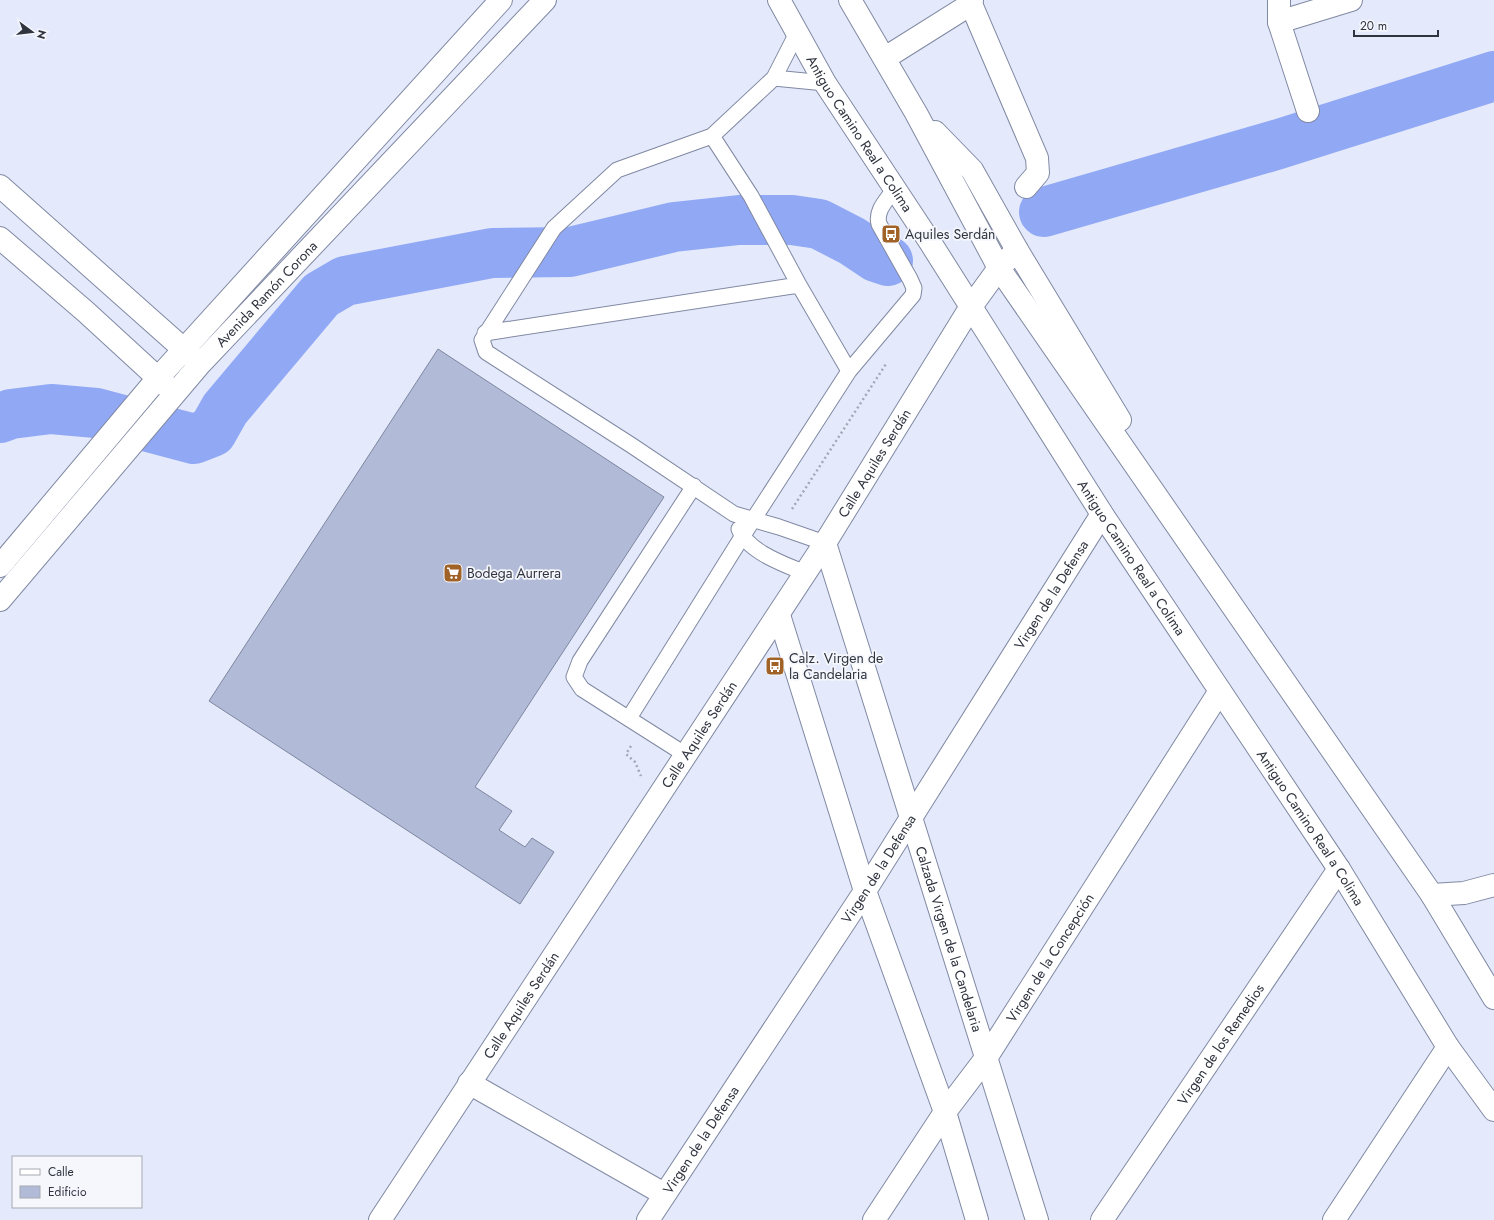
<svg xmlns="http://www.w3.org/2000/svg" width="1494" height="1220" font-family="Jost,sans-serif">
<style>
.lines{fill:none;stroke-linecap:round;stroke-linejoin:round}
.river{stroke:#91a8f5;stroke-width:50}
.building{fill:#b1bad6;stroke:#7d86a0}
.service-casing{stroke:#8089a3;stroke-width:17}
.minor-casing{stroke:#8089a3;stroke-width:24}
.tertiary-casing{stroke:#8089a3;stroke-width:24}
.primary-casing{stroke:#8089a3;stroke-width:24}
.path{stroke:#a3a8b7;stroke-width:2.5;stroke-dasharray:2 3;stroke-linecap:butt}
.service{stroke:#fff;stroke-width:15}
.minor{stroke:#fff;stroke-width:22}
.tertiary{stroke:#fff;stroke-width:22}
.primary{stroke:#fff;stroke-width:22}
.labels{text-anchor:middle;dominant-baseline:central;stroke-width:3.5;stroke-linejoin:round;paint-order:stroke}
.street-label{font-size:14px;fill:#30343f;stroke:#f5f7fd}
.poi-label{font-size:14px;fill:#30343f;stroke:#f5f7fd;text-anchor:start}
</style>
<rect width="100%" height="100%" fill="#e4eafb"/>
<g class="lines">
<path class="river" d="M1044,212l235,-68 215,-68
M0,418l11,-4 40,-5 45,4 98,26 18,-7 13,-23 96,-114 24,-14 147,-28 78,-1 104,-25 65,-7h53l27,4 33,17 24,16 12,4"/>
</g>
<path class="building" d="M438,349l226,148 -189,290 37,24 -13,19 26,17 7,-9 22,14 -34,52 -311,-203z"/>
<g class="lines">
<g class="service-casing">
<path id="service" d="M797,33l-23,45 -62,58 -95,34 -63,58 -72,112 4,12 145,93 103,69 45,13 46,16
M774,78l51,5
M712,136l39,60 48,89 50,86
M485,333l314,-48
M739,529c9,23 45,35 66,44
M629,718l113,-181 107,-166 64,-76 1,-7 -4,-9 -31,-55c-4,-14 9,-25 16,-36
M686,755l-104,-66 -8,-12 6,-16 114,-175"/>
</g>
<g class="minor-casing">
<g id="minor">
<path d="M1279,0v22l72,-22"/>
<path d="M971,4l66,154 1,15 -12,14"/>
<path d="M1279,22l29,89"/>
<path d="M885,58l86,-54 1,-4"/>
<path d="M0,186l198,176"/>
<path d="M0,238l86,74 86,79"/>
<path id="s1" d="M825,543l212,677"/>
<path d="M779,615l86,276 80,221 32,108"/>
<path d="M469,1083l195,111"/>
<path id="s2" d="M648,1220l217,-329 237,-377"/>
<path id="s3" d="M874,1220l71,-108 41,-54 234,-367"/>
<path id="s4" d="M1102,1220l237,-351"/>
<path d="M1334,1220l114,-173"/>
</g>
</g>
<g class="tertiary-casing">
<g id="tertiary">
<path d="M0,566l158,-188 343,-378"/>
<path id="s5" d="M0,600l200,-236 345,-364"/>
<path d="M1432,895l32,-2 30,-8"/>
<path id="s6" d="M380,1220l445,-677 145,-235 29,-40 18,-18"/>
</g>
</g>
<g class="primary-casing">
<g id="primary">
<path id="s7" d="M779,0l46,83 105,159 172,272 237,355 109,178 46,63"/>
<path d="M850,0l66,113 83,155 433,627 62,103"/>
<path d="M935,132l37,38 45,80 103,170"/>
</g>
</g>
<path class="path" d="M792,509l94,-145
M631,746l-5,8 9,8 6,14"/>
<use href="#service" class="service"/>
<use href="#minor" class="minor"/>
<use href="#tertiary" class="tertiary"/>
<use href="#primary" class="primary"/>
</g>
<defs>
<g id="bus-square" transform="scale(1)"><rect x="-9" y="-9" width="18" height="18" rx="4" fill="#a06227" stroke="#f5f7fd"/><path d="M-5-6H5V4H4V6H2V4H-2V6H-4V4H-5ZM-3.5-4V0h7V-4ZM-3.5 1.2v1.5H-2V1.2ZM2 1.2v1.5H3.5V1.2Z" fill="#fff"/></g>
<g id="supermarket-square" transform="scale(1)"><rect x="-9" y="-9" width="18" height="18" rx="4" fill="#a06227" stroke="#f5f7fd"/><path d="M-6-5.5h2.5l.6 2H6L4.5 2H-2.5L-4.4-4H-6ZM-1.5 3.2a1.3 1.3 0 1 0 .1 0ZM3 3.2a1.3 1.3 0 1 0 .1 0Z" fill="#fff"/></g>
</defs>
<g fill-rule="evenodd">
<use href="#bus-square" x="891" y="234"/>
<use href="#supermarket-square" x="453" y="573"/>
<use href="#bus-square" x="775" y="666"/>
</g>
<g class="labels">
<g class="street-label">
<text stroke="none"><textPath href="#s7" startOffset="156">Antiguo Camino Real a Colima</textPath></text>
<text stroke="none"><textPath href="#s5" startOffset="406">Avenida Ramón Corona</textPath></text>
<text stroke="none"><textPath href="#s6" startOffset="904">Calle Aquiles Serdán</textPath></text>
<text stroke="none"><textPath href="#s7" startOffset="660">Antiguo Camino Real a Colima</textPath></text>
<text stroke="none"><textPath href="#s2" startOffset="744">Virgen de la Defensa</textPath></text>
<text stroke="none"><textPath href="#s6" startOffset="581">Calle Aquiles Serdán</textPath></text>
<text stroke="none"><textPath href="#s7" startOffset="984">Antiguo Camino Real a Colima</textPath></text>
<text stroke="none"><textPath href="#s2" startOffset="420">Virgen de la Defensa</textPath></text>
<text stroke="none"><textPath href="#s1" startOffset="415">Calzada Virgen de la Candelaria</textPath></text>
<text stroke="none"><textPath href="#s3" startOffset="316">Virgen de la Concepción</textPath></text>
<text stroke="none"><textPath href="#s6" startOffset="257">Calle Aquiles Serdán</textPath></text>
<text stroke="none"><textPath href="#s4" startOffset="212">Virgen de los Remedios</textPath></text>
<text stroke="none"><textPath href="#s2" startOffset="96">Virgen de la Defensa</textPath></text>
</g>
<g class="poi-label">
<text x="905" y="234">Aquiles Serdán</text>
<text x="467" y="573">Bodega Aurrera</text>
<text x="789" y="658">Calz. Virgen de<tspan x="789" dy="16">la Candelaria</tspan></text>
</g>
</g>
<rect x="12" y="1156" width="130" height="52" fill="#f5f7fd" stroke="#a6a9b1"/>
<rect x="20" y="1169" width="20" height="6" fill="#ffffff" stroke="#a6a9b1"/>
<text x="48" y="1176" font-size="12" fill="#30343f">Calle</text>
<rect x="20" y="1186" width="20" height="12" fill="#b1bad6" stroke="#a6a9b1"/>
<text x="48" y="1196" font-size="12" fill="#30343f">Edificio</text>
<g transform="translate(32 32) rotate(105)" stroke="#f5f7fd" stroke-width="3" paint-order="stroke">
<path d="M0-3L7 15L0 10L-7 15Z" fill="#30343f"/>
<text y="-6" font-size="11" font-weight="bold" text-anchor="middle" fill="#30343f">N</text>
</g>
<path d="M1354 30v6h84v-6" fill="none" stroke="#30343f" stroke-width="2"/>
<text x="1360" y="30" font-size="12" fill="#30343f" stroke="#f5f7fd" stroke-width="3" paint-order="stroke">20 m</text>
</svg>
